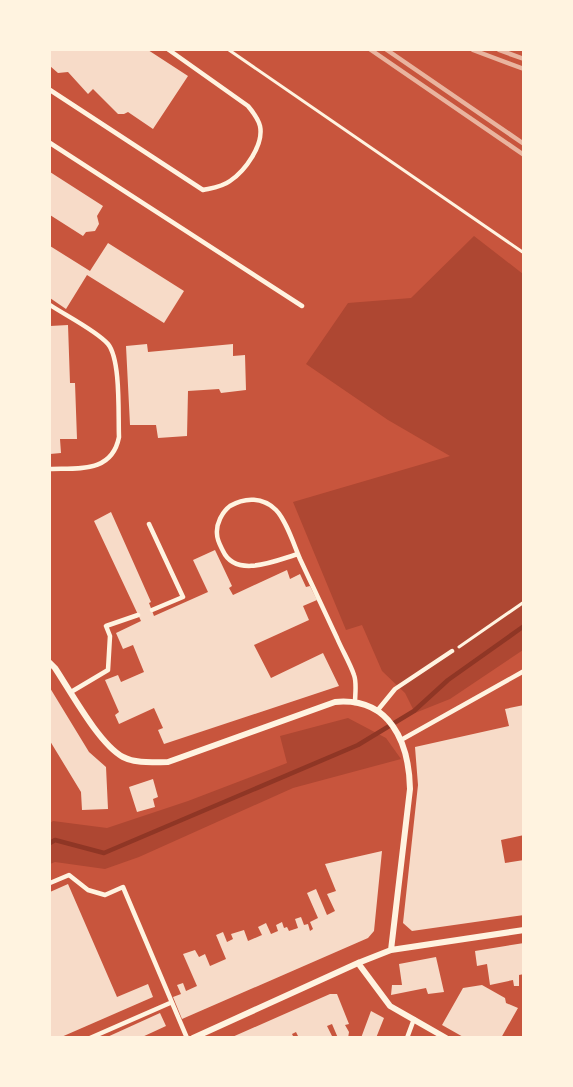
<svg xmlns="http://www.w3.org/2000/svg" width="573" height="1087" font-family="'PT Sans',sans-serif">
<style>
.green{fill:#ae4732}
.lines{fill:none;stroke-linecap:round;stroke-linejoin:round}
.stream{stroke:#8f3625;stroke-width:4.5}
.building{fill:#f7dbc8}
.path{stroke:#fff3e0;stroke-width:3}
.service{stroke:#fff3e0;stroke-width:4.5}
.minor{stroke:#fff3e0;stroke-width:6}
.rail{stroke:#e9b49f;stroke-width:4.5}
</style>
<rect width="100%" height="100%" fill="#c8553d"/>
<path class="green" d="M474,236l49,38v376l-73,49 -35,14 -10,-20 -23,-22 -20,-46 -16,5 -53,-128 157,-46 -62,-36 -82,-56 42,-61 63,-5z
M348,718l38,20 15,21 -108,29 -154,69 -34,12 -50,-7 -5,2v-41l3,-2 54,7 81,-27 99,-38 -7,-27z"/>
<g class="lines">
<path class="stream" d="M50,843l5,-3 49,13 254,-108 56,-34 34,-31 76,-54"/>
</g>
<path class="building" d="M50,50h98l40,26 -35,53 -25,-17 -4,2h-6l-25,-25 -5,5 -20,-22 -10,1 -8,-7z
M50,172l53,34 -6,10 2,8 -4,7 -9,1 -3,4 -33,-21z
M108,243l76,48 -20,32 -77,-48 -21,34 -16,-11v-52l40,25z
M68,325l2,58h5l2,56h-17l1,14 -11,1v-128z
M147,344l1,8 85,-8v12l12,-1 1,35 -25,3 -2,-4 -31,2 -1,45 -29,2 -2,-13h-26l-4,-79z
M111,512l40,90 -2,1 5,13 54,-24 -15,-32 22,-10 17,36 -3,2 4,7 54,-25 3,9 10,-5 6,13 4,-1 7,14 -14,6 6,14 -55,25 17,33 52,-25 16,33 -175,58 -6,-14 5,-2 -9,-20 -35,16 -4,-9 4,-3 -14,-32 13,-5 3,7 23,-10 -11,-27 -10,4 -7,-16 25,-12 -47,-100z
M50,688l39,64 17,15 2,42 -26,1 -1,-18 -31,-51z
M524,705v130l-23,5 4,23 19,-3v55l-112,16 -9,-8 15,-138 -3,-38 94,-21 -4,-17z
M153,779l5,18 -5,2 2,8 -18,5 -8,-25z
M382,851l-8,80 -6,7 -186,81 -9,-22 8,-3 -4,-9 6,-2 3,8 11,-5 -14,-32 12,-4 4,7 6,-3 5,12 16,-7 -10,-24 7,-3 4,10 6,-3 -2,-5 13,-4 4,11 14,-6 -4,-8 8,-4 5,11 7,-3 -2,-6 6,-3 2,6 3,-1 2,4 9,-3 -3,-9 6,-2 3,8 4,-1 2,7 3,-2 -3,-7 8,-4 -11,-25 9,-4 11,26 8,-4 -8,-17 9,-3 -11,-27z
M68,884l49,113 31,-13 5,13 -94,41h-9v-146z
M524,943v31l-5,1v11h-5l-1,-6 -23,5 -3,-21 -10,2 -2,-15z
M436,957l8,35 -16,2 -2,-6 -35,7 1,-10h10l-3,-21z
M482,985l23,13 1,5 12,5 -17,30h-36l-23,-13 21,-37z
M330,994h7l12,30 -4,1 4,7 -1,6h-10l-6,-14 -5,2 6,12h-34l-3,-6 -4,2 2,4h-64z
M371,1011l13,7 -8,20h-15z
M160,1013l6,13 -26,12h-35z"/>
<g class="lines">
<path class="path" d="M229,50l295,203
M459,647l65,-45"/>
<path class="service" d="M50,90l153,100c9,-2 19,-3 27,-9 15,-10 34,-36 30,-55 -2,-8 -7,-14 -12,-20l-79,-56
M50,143l252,163
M50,305c15,10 47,26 58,39 13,16 10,71 11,93 -7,36 -40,31 -69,32
M149,524l34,73 -31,13
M298,554c-21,6 -62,25 -75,-3 -3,-6 -6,-11 -6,-17 -1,-10 5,-22 13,-28 15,-9 33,-9 46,4 10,10 18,35 24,49 12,26 25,53 37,79 5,12 13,25 17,37 3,8 1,19 1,28
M71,692l37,-22 2,-34 -4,-10 32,-11
M377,711l18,-22 57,-38
M401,740l123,-69
M50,883l19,-8 19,15 17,5 18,-8 64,151
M90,1038l80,-35
M407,1038l7,-19"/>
<path class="minor" d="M50,663l5,5c16,24 44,76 68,89 13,7 31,5 45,5l167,-60c55,-5 74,40 75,87l-19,161
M358,963l32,43 56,32
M193,1038l165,-75 33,-13 133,-20"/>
<path class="rail" d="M371,50l153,105
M387,50l137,94
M473,50l51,19
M499,50l25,9"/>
</g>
<rect width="573" height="1087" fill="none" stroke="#fff3e0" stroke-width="102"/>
</svg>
